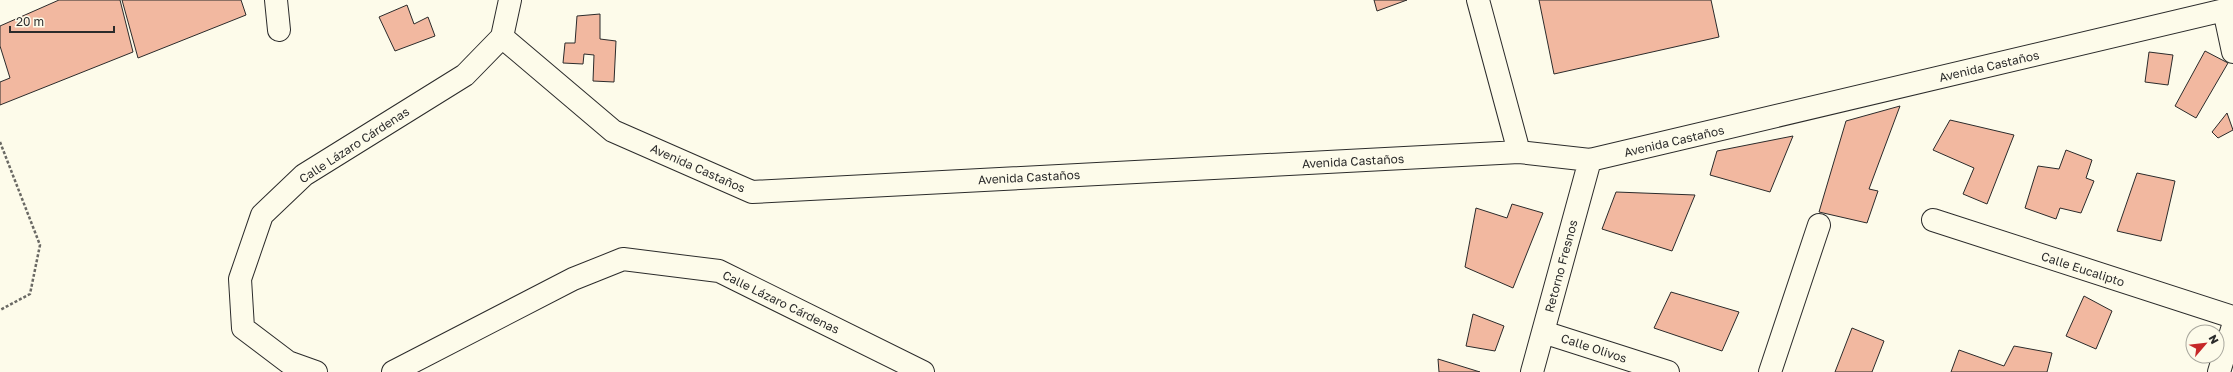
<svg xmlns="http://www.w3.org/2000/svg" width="2233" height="372" font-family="'Golos Text',sans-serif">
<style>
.building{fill:#f2b8a0;stroke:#2b2b2b}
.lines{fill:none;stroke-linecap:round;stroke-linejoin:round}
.minor-casing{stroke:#2b2b2b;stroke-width:24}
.path{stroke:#6a6964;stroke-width:2.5;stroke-dasharray:3 2;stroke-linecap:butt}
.minor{stroke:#fdfbea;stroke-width:22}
.labels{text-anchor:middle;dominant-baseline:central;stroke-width:3;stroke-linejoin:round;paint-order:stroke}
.street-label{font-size:12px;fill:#2b2b2b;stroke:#fdfbea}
</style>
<rect width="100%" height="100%" fill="#fdfbea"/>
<path class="building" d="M59,0h61l13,52 -133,53v-23l10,-4 -10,-32v-20z
M122,0h119l5,15 -108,43z
M1374,0h33l-30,11z
M1539,0h172l8,37 -165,37z
M407,5l7,19 14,-7 7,19 -40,15 -16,-34z
M600,14v25l16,2 -2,41 -21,-1 1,-26 -10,-1 -1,10 -20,-1 2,-20h10l2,-27z
M2205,51l23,12 -32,55 -21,-12z
M2149,52l24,3 -5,30 -23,-3z
M1900,106l-31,83 9,2 -11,32 -48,-11 27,-91z
M2227,113l6,17 -15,8 -6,-6z
M1950,120l64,15 -27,69 -24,-10 11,-26 -41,-18z
M1793,136l-23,56 -60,-17 7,-24z
M2066,150l26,10 -6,18 8,3 -13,32 -21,-5 -4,11 -31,-11 13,-42 21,3z
M2137,173l38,8 -14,60 -44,-10z
M1616,192l79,3 -23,56 -70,-22z
M1512,204l31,9 -30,75 -48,-21 11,-59 31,10z
M1671,292l68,20 -17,39 -68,-23z
M2084,296l28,15 -16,38 -30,-13z
M1473,314l31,12 -9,25 -29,-5z
M1852,328l32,13 -12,31h-37z
M2014,346l38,7 -5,19h-96l8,-22 45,16z
M1438,359l42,13h-41z"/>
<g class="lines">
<g class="minor-casing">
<path id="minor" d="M276,0l3,30
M1478,0l41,152
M2224,10l9,42
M502,37l111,94 139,61 767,-40 71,8 643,-152
M1933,220l300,97
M1543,332l125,40
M316,372l-28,-10 -45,-34 -3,-49 22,-64 42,-40 161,-100 37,-38 8,-37
M393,372l180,-93 50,-20 96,12 204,101
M1532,372l58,-212
M1770,372l49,-147
M2219,372l14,-46"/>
</g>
<path class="path" d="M0,142l40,103 -10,49 -30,16"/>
<use href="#minor" class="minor"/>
</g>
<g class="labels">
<g class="street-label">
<text transform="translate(1989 66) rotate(-13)">Avenida Castaños</text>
<text transform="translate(1674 141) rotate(-13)">Avenida Castaños</text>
<text transform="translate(354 145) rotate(-33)">Calle Lázaro Cárdenas</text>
<text transform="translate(1353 161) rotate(-3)">Avenida Castaños</text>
<text transform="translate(698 168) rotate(24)">Avenida Castaños</text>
<text transform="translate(1029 177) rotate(-3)">Avenida Castaños</text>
<text transform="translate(1561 266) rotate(-75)">Retorno Fresnos</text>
<text transform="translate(2083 269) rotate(18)">Calle Eucalipto</text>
<text transform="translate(781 302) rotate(26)">Calle Lázaro Cárdenas</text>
<text transform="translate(1594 348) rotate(18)">Calle Olivos</text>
</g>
</g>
<g transform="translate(2205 344) rotate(62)"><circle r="19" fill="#fdfbea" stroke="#a9a89e"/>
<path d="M0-3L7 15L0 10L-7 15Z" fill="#c62828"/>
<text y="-6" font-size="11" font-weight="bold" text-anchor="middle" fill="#2b2b2b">N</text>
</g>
<path d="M10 26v6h104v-6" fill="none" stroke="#2b2b2b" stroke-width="2"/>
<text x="16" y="26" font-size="12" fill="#2b2b2b" stroke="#fdfbea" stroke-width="3" paint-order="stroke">20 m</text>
</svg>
